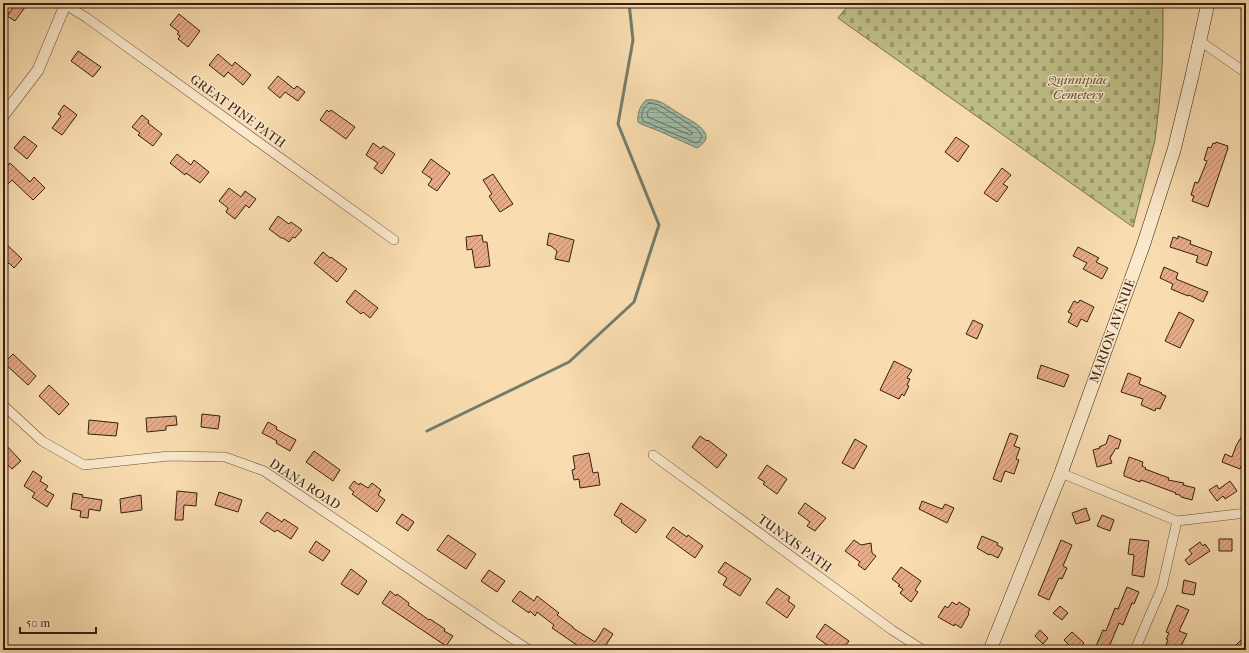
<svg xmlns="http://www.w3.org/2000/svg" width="1249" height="653" font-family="'IM FELL French Canon',serif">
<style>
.cemetery{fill:url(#cemetery-stones);stroke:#7b704c}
.water{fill:url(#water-rules);stroke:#747d6c}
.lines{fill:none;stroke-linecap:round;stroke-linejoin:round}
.shore{stroke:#6a6e5c;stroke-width:1}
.stream{stroke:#747d6c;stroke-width:3}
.building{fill:url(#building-hatch);stroke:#361f10}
.minor-casing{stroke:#674e38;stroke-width:10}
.tertiary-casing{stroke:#674e38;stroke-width:12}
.secondary-casing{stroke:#361f10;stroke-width:14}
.minor{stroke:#fbe9cc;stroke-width:9}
.tertiary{stroke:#fbe9cc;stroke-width:11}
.secondary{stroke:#fbe9cc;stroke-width:13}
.labels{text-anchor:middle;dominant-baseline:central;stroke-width:3;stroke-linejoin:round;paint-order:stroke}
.park-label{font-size:13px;font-style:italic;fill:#5f4f34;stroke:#fbe9cc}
.street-label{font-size:13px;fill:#361f10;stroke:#fbe9cc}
</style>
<defs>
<pattern id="cemetery-stones" width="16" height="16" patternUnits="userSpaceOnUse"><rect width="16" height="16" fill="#c0c089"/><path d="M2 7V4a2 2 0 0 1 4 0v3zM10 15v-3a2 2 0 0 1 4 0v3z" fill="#9d9b6f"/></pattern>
<pattern id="water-rules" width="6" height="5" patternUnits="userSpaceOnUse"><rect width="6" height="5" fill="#9ebca9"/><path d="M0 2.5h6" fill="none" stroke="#89a190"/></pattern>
<pattern id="building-hatch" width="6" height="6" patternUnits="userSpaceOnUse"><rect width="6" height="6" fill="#e6ac8a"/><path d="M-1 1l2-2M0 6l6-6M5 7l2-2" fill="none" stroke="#bb8b6f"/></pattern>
</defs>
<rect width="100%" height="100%" fill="#f9ddb0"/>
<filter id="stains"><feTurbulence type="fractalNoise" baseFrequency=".005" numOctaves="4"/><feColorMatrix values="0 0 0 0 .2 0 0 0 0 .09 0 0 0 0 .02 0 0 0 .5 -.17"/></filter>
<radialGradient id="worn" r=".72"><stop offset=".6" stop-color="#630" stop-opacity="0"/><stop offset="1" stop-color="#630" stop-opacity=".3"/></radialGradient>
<path class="cemetery" d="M850,3h313v33l-1,32 -3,38 -4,34 -22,87 -295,-209z"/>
<path class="water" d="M646,100c14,-2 22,7 34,14 11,7 41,20 17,34l-38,-17 -18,-7 -3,-2c-1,-9 2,-16 8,-22z"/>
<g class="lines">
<path class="shore" d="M649,103l10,2 38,24 5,7 -2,5 -4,2 -53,-22c-3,-7 0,-14 6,-18z
M650,109h6l36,23v2l-2,1 -42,-18 -1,-4z"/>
<path class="stream" d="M427,431l142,-69 65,-60 25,-77 -41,-101 15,-84 -4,-37"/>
</g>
<path class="building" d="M16,3h12l-13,18 -8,-5z
M179,14l21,17 -12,16 -10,-8 2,-3 -3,-2 2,-2 -9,-7z
M78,51l23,16 -8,10 -22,-16z
M218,54l14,12 3,-4 16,13 -8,10 -15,-13 -4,5 -15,-12z
M278,76l16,13 3,-3 8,6 -7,9 -13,-9 -5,6 -12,-10z
M64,105l13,10 -15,20 -10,-7 9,-12 -3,-2z
M327,110l2,2 2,-2 24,17 -9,12 -26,-19z
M142,115l7,6 -1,2 14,11 -9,12 -15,-11 2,-2 -8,-6z
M24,136l13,10 -10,13 -13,-11z
M956,137l13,9 -11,16 -13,-10z
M1216,142l12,4 -1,2h1l-20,59 -16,-6 2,-5 -3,-1 4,-13 3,1 9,-22 -3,-1 4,-13 3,1 2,-5 2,1z
M373,143l8,6 2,-3 12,8 -13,20 -8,-6 4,-5 -12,-8z
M177,154l14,11 3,-5 15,12 -9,11 -14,-10 -1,2 -15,-12z
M431,159l19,14 -13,18 -9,-6 4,-6 -10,-7z
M10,163l20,19 4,-5 11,11 -12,12 -21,-20 -9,9v-18z
M1002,168l9,7 -8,9 5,3 -11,15 -13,-9z
M493,174l20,30 -13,8 -11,-16 3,-2 -9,-14z
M229,188l12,9 4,-6 11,8 -7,9 -3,-3 -11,14 -9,-7 2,-4 -9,-7z
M278,216l11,8 2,-2 11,8 -7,8 -2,-1 -4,5 -6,-4h-2l-12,-9z
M549,233l25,7 -5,22 -14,-3 2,-8 -6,-5 -4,-1z
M482,235l1,7h4l3,24 -15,2 -3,-19 -5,1 -1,-13z
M1178,236l13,5 -1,3 22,8 -5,14 -11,-4 2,-6 -28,-9 3,-10 5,2z
M3,241l19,18 -8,9 -5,-5 -6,5z
M1078,247l21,11 -3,4 12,6 -6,11 -19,-10 4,-6 -14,-7z
M323,252l7,6 1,-1 16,12 -10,13 -23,-19z
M1164,267l14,6 -2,6 32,13 -5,10 -14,-7 -1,1 -17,-7 2,-5 -13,-6z
M355,290l23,18 -8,10 -7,-6 -2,2 -15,-12z
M1080,300l14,7 -7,15 -6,-3 -4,8 -9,-5 4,-8 -4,-2 6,-11 4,2z
M1179,312l15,8 -14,28 -15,-7z
M973,320l10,5 -6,14 -11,-5z
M13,354l23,22 -8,9 -24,-22z
M894,361l18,9 -5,8 3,1 -3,6 2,1 -5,10 -2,-2 -3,5 -19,-9z
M1041,365l28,10 -5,12 -27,-9z
M1128,373l13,5 -2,6 23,9 -1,1 5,2 -6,13 -4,-1 -1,3 -14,-6 2,-6 -22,-7z
M49,385l20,19 -10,11 -20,-19z
M202,414l18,2 -2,13 -17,-2z
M176,416l1,9 -11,1v4l-19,2 -1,-14z
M89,420l29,3 -2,13 -28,-2z
M268,422l9,5 -1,2 20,11 -6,11 -14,-8 1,-2 -15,-8z
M1246,429v24l-6,16 -18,-7 3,-8 7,3 4,-11z
M1010,433l8,3 -4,10 6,2 -4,11 3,1 -5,14 -9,-3 -4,11 -8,-3z
M1109,435l12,5 -3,9 -2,-1 -6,10 2,5 -15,4 -4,-17 7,-2 -1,-1 7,-3z
M700,436l7,5 1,-1 19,15 -10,13 -25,-21z
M855,439l12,7 -13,23 -12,-6z
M3,442l18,19 -9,8 -9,-9z
M314,451l26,19 -7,11 -27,-19z
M589,453l4,20 5,-1 2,13 -20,3 -1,-9 -5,1 -2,-10 3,-1 -2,-13z
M1129,457l14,5 -1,4 4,2 -1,1 24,9 -1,2 16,3 -1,2 12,3 -3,12 -11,-3 -1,-2 -5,-1 1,-1 -35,-13 -1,2 -16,-6v-3z
M767,465l20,14 -10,15 -14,-10 2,-2 -7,-4z
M33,471l9,6 -2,4 8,5 -3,4 9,5 -7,12 -15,-10 3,-4 -11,-7z
M354,481l5,4 1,-2 8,5 4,-5 9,7 -3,5 7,5 -8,12 -25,-18 2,-2 -5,-4z
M1230,481l7,10 -12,8 -2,-3 -6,5 -8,-11 8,-5 2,4z
M177,491l20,2 -1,13 -12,-1 -1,15h-8z
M219,492l23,8 -4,12 -23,-7z
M73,493l10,2 -1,2 20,3 -2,11 -11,-2 -1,9 -8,-1 1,-6 -10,-2z
M141,495l1,15 -21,3 -1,-14z
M922,501l20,8 3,-5 9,4 -7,15 -28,-14z
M621,503l25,17 -10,13 -15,-11 1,-2 -8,-5z
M805,503l21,15 -11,13 -8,-5 3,-4 -12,-9z
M1086,508l4,12 -14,4 -4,-11z
M267,512l15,10 2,-3 14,9 -7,11 -14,-9 -2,2 -15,-10z
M402,514l12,8 -6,9 -12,-8z
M1102,515l12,5 -4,11 -13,-5z
M673,527l14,10 1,-2 15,11 -8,12 -29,-21z
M448,535l28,19 -10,15 -29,-19z
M982,536l16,7 -1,2 6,3 -5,10 -8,-4 -1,1 -12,-7z
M1130,539l19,2 -5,36 -12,-2 2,-20 -6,-1z
M1219,539h13v12h-13z
M854,540l7,5 10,-2 1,10 4,3 -11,14 -7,-5 2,-3 -15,-11z
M1061,540l11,5 -9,21 4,2 -5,11 -3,-1 -10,22 -11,-5z
M316,541l14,10 -7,10 -14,-9z
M1200,542l3,4 2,-2 5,7 -21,14 -4,-5 7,-6 -3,-4z
M725,562l26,17 -11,17 -17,-11 4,-7 -9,-6z
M901,567l20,14 -6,9 3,2 -7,10 -11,-9 3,-4 -5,-3 2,-1 -8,-6z
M351,569l16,12 -9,14 -17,-11z
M489,570l16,11 -8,11 -16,-11z
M1184,580l12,3 -2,12 -12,-2z
M1127,587l12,5 -5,12 -2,-1 -9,22 -4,-2 -10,24 -3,-1 -2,3 -8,-3 7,-16 3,1 9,-23 3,1z
M777,588l13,9 -2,4 7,5 -8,12 -21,-15z
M390,591l6,5 1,-2 12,9 -1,2 21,15 1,-1 15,10 -1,2 9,5 -7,10 -64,-43z
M520,591l14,10 3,-5 22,17 -2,2 16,12v1l22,14 9,-14 9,6 -9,14 2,2h-22l-32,-22 2,-3 -17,-13 -2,4 -5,-5 -1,2 -17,-12z
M952,602l5,3 2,-3 11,7 -2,4 1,1 -8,14 -6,-4 -1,2 -16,-9 7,-11 3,2z
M1177,605l12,5 -10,21 8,3 -8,16h-15l4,-10 -2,-1 3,-6 -3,-1z
M1060,606l8,7 -6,7 -9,-7z
M825,624l24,17 -7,9h-8l-18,-13z
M1040,630l8,8 -5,6 -8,-8z
M1072,632l12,11 -6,7h-4l-10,-10z
M1246,635v15h-7l-4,-4z"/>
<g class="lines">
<g class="minor-casing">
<path id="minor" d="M66,5l21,13 307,222
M1200,41l46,32
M3,405l39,36 42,24 85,-9 56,1 39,14 265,179
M653,455l239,175 31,20
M1061,473l116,48 69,-8
M1135,650l27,-63 15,-66"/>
</g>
<g class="tertiary-casing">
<path id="tertiary" d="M3,116l35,-46 28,-67"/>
</g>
<g class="secondary-casing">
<path id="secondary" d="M990,650l71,-177 82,-227 31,-96 18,-74 16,-73"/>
</g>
<use href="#minor" class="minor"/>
<use href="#tertiary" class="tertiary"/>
<use href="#secondary" class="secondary"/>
</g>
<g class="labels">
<g class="park-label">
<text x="1078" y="79">Quinnipiac<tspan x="1078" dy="15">Cemetery</tspan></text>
</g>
<g class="street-label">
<text transform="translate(238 111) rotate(36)">GREAT PINE PATH</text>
<text transform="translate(1112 331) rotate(-70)">MARION AVENUE</text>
<text transform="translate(305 484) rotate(33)">DIANA ROAD</text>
<text transform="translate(795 543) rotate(36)">TUNXIS PATH</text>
</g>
</g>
<rect width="1249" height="653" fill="none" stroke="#f9ddb0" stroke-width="16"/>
<rect x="4" y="4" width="1241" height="645" fill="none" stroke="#361f10" stroke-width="2"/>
<rect x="8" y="8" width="1233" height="637" fill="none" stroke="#361f10"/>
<path d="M20 627v6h76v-6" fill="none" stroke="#361f10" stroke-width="2"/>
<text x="26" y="627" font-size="12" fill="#361f10" stroke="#fbe9cc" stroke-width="3" paint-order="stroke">50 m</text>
<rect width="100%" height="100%" filter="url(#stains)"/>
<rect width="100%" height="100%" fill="url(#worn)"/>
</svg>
